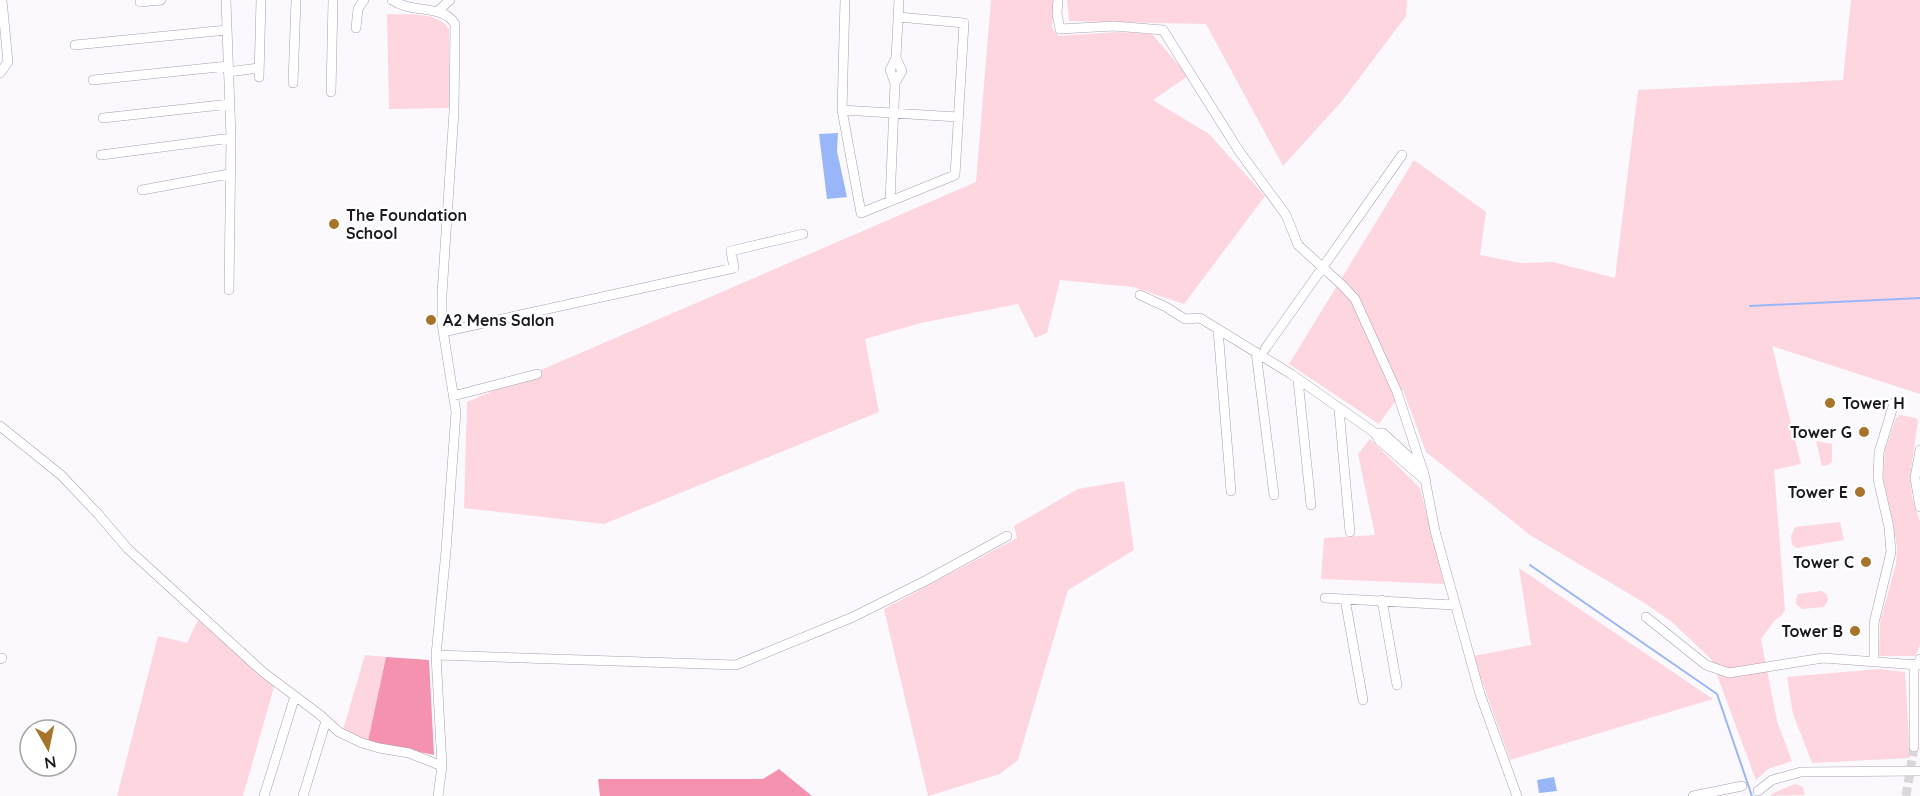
<svg xmlns="http://www.w3.org/2000/svg" width="1920" height="796" font-family="Quicksand,sans-serif">
<style>
.green{fill:#fdd6e0}
.forest{fill:#f492b0}
.water{fill:#99b7f8}
.lines{fill:none;stroke-linecap:round;stroke-linejoin:round}
.stream{stroke:#99b7f8;stroke-width:2}
.minor-tunnel{stroke:#dad7dc;stroke-width:9;stroke-dasharray:9 4.5;stroke-linecap:butt}
.minor-casing{stroke:#aa9fb1;stroke-width:10}
.minor{stroke:#fff;stroke-width:9}
.poi-dot{fill:#a6742b;stroke:#fff;stroke-width:2}
.labels{text-anchor:middle;dominant-baseline:central;stroke-width:5;stroke-linejoin:round;paint-order:stroke}
.poi-label{font-size:16px;font-weight:bold;fill:#1c181f;stroke:#fff;text-anchor:end}
</style>
<rect width="100%" height="100%" fill="#fbf9fd"/>
<path class="green" d="M991,0h63l-2,28 7,8 59,-4 34,2 36,42 -35,24 56,34 56,62 -81,108 -51,-17 -73,-7 -13,53 -12,5 -17,-34 -97,19 -56,16 14,73 -275,112 -140,-16 3,-106 509,-220z
M1067,0h340l-1,16 -64,85 -59,65 -77,-142 -137,-3z
M1851,0h69v394l-148,-48 29,118 -27,6 11,140 -4,6 -7,5 -13,18 16,82 15,40 -24,8 -12,11 -45,-121 -39,-37 -29,-20 -113,-67 -104,-83 -23,-62 -24,34 -90,-60 125,-204 72,52 -6,43 40,8 33,-1 62,16 23,-188 205,-10z
M387,14c19,1 51,-3 62,15v79l-60,1z
M1900,415l16,3 2,3 -8,55 2,21 8,25v122l-4,12h-37l1,-34 16,-58 1,-17 -4,-24 -10,-45 2,-28 11,-32z
M1370,439l50,49 24,96 -123,-5 3,-41 51,-3 -17,-81z
M1816,441l16,3v17l-4,4 -6,1z
M1124,481l10,69 -66,40 -50,170 -18,14 -72,22 -44,-187 133,-71 -3,-12 64,-37z
M1840,522l4,18 -47,8 -5,-3 -1,-9 4,-9z
M1519,568l194,131 -203,61 -37,-104 58,-11z
M1822,591l5,4 1,5 -4,7 -22,2 -6,-5v-5l2,-5z
M198,620l76,67 -31,109h-126l41,-160 29,7z
M365,655l21,2 -18,84 -25,-11z
M1879,669l26,3 5,86 -98,5 -19,-49 -6,-37z
M1795,784l8,3 2,8 -35,1 3,-3z"/>
<path class="forest" d="M386,657l43,3 5,95 -66,-14z
M779,769l33,27h-212l-2,-17h165z"/>
<path class="water" d="M838,133l-1,18 10,46 -20,2 -8,-65z
M1554,777l3,14 -18,2 -2,-13z"/>
<g class="lines">
<path class="stream" d="M1750,306l170,-8
M1530,565l187,129 35,102"/>
<path class="minor-tunnel" d="M1906,796l8,-49"/>
<g class="minor-casing">
<path id="minor" d="M226,0l5,138 -2,152
M392,0c21,14 51,4 63,24l-1,87 -12,183v30l14,88 -10,139 -10,104 6,111
M845,0l-3,110 19,103 94,-38 9,-152 -66,-6
M1058,0l-1,14 3,15 54,-3 49,4 76,121 47,64 12,30 44,40 13,14 42,93 27,82 11,57 45,163 37,102
M140,2l21,-2
M438,11l12,-11
M356,28l2,-19 6,-9
M75,45l152,-15
M228,72l31,-4
M0,73l8,-11 -6,-62
M259,77l2,-77
M93,80l135,-14
M293,83l3,-83
M895,83l7,-12 -6,-13
M331,92l2,-92
M842,110l116,7
M103,118l127,-14
M101,155l130,-17
M142,190l87,-16
M890,201l5,-118 -5,-13 6,-12 3,-58
M1140,295l26,12 19,12 15,-1 91,56 84,59 4,7 47,41
M1218,329l13,162
M443,332l291,-64 -3,-17 72,-17
M1265,349l137,-194
M1256,352l18,143
M1298,380l13,125
M453,396l84,-22
M1339,409l11,123
M0,426l61,49 37,39 30,35 135,123 56,42 20,18 23,11 17,5 30,5 33,13 -4,30
M1375,433h8l39,36
M1920,450l-5,28 5,29
M1325,598l129,7
M1345,599l18,101
M1382,600l15,85
M1646,617l60,48 23,8 94,-15 95,7 2,-6
M436,655l300,10 117,-48 74,-37 80,-44
M0,659l2,-1
M1874,661v-38l17,-71 -2,-25 -11,-48 1,-27 15,-49
M1914,664v83
M1758,791l14,-11 29,-8 119,-1
M264,796l31,-100
M303,796l23,-75
M1693,796l49,-10"/>
</g>
<use href="#minor" class="minor"/>
</g>
<g class="poi-dot">
<circle cx="334" cy="224" r="6"/>
<circle cx="431" cy="320" r="6"/>
<circle cx="1830" cy="403" r="6"/>
<circle cx="1864" cy="432" r="6"/>
<circle cx="1860" cy="492" r="6"/>
<circle cx="1866" cy="562" r="6"/>
<circle cx="1855" cy="631" r="6"/>
</g>
<g class="labels">
<g class="poi-label">
<text x="346" y="215" text-anchor="start">The Foundation<tspan x="346" dy="18">School</tspan></text>
<text x="443" y="320" text-anchor="start">A2 Mens Salon</text>
<text x="1842" y="403" text-anchor="start">Tower H</text>
<text x="1852" y="432">Tower G</text>
<text x="1848" y="492">Tower E</text>
<text x="1854" y="562">Tower C</text>
<text x="1843" y="631">Tower B</text>
</g>
</g>
<g transform="translate(48 748) rotate(171)"><circle r="28" fill="#ffffff" stroke="#a4a3a5" stroke-width="1.5"/>
<path d="M0-4.5L10 22L0 15L-10 22Z" fill="#a6742b"/>
<text y="-9" font-size="16" font-weight="bold" text-anchor="middle" fill="#1c181f">N</text>
</g>
</svg>
